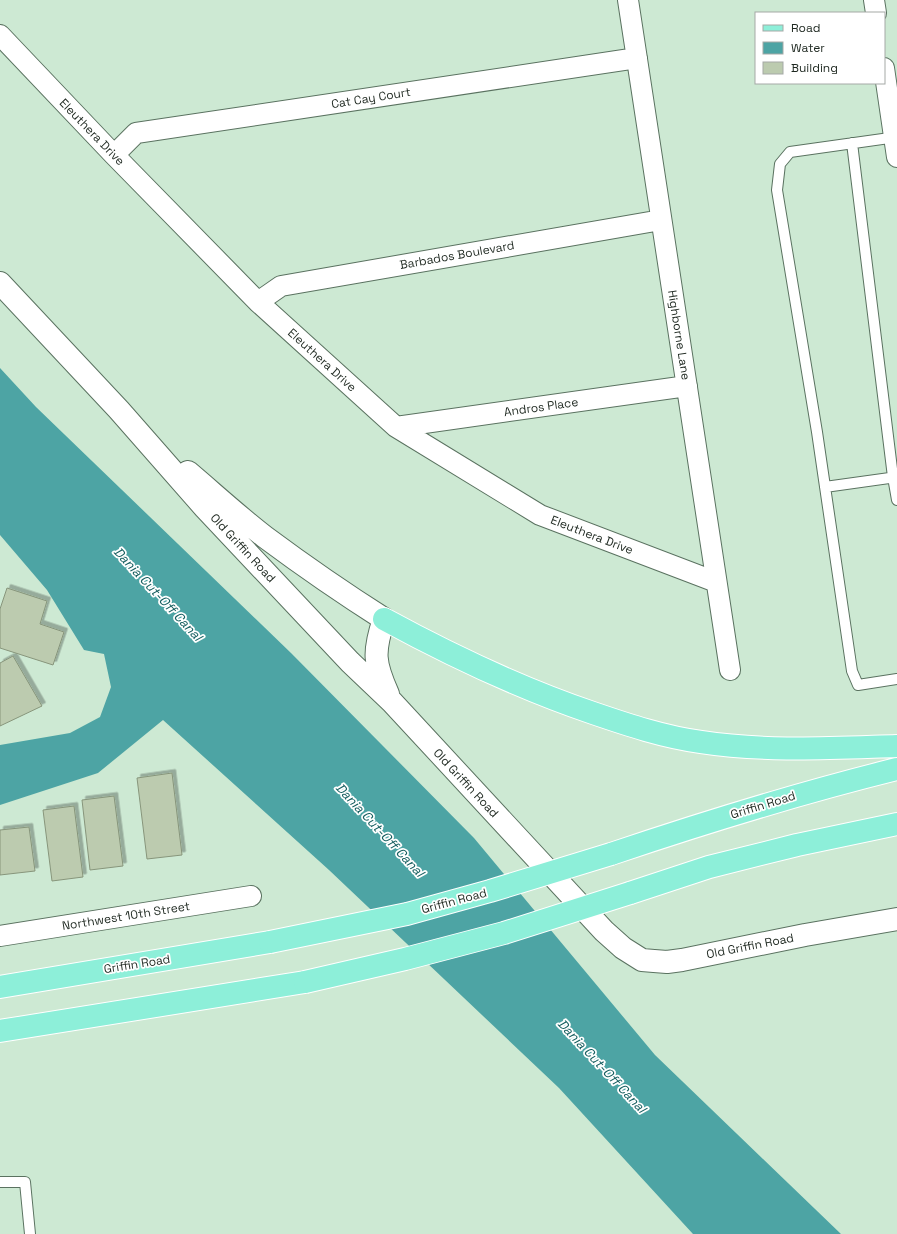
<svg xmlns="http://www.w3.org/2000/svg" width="897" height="1234" font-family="'Space Grotesk',sans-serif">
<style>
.water{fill:#4da4a4}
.building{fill:#bccbaf;stroke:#87957b;filter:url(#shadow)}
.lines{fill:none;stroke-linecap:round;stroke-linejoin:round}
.service-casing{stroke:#5a7260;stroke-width:12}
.minor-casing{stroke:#5a7260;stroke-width:22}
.tertiary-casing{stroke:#5a7260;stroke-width:24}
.primary-casing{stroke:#fff;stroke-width:24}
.service{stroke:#fff;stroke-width:10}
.minor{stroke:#fff;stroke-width:20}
.tertiary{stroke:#fff;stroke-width:22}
.primary{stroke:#8defd9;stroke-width:22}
.primary-bridge-casing{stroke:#fff;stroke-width:24;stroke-linecap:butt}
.primary-bridge{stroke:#8defd9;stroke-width:22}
.labels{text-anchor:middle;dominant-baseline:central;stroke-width:3.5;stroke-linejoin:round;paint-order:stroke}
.street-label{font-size:12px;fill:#1e2820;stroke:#fff}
.water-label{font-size:13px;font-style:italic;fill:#155e5f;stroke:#fff}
</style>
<defs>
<filter id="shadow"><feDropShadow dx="3.5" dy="-3.5" stdDeviation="0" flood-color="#0004"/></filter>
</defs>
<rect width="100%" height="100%" fill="#cde9d3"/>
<path class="water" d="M0,368l36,39 255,246 183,185 181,217 186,179h-148l-134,-146 -230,-218 -166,-150 -65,53 -98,32v-60l70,-12 30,-16 11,-30 -7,-33 -20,-4 -37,-60 -47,-55z"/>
<path class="building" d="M7,588l40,13 -7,23 24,8 -11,33 -53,-17v-39z
M13,656l29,50 -42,20v-63z
M172,773l10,82 -35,4 -10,-81z
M114,796l9,70 -33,4 -8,-70z
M74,806l9,71 -31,4 -9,-71z
M29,827l6,44 -35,4v-45z"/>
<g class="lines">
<g class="service-casing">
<path id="service" d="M897,137l-107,15 -10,12 -3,26 40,242 35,239 6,14 39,-6
M852,143l41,334 4,23
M825,487l72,-10
M0,1182h25l5,52"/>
</g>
<g class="minor-casing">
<path id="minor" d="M628,0l102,670
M874,0l2,13
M0,35l114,120 144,147 138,125 144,88 176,67
M884,68l13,89
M114,155l22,-22 501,-75
M258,302l23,-16 380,-66
M396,427l291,-41
M0,936l251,-40"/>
</g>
<g class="tertiary-casing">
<path id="tertiary" d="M0,283l119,127 86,98 145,154 42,40 212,229 19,17 19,12 12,1 13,1 15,-2 123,-25 92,-16
M188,472c26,22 51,45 77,65 39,29 78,56 119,82 -11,33 -10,44 4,75"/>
</g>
<g class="primary-casing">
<path id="primary" d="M384,619c68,37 135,69 209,94 35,12 71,24 108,29 65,10 131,6 196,4
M611,854c95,-32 189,-61 286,-85
M630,893l79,-26 88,-22 100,-21
M0,987l270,-45
M0,1031l305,-49"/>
</g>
<use href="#service" class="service"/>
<use href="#minor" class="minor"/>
<use href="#tertiary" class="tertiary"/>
<use href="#primary" class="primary"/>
<g class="primary-bridge-casing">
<path id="primary-bridge" d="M270,942l137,-28 83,-23 121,-37
M305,982l100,-23 99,-26 126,-40"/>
</g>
<use href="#primary-bridge" class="primary-bridge"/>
</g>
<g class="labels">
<g class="street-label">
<text transform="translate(371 98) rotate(-9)">Cat Cay Court</text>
<text transform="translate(92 132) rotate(46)">Eleuthera Drive</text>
<text transform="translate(457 255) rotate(-10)">Barbados Boulevard</text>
<text transform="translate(679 335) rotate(81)">Highborne Lane</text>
<text transform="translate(322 360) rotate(42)">Eleuthera Drive</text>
<text transform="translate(541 407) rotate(-8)">Andros Place</text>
<text transform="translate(592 535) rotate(21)">Eleuthera Drive</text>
<text transform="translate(243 548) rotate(47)">Old Griffin Road</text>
<text transform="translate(466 783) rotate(47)">Old Griffin Road</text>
<text transform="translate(763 805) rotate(-17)">Griffin Road</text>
<text transform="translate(454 901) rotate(-15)">Griffin Road</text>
<text transform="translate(126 916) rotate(-9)">Northwest 10th Street</text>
<text transform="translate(750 946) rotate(-11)">Old Griffin Road</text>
<text transform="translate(137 964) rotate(-9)">Griffin Road</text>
</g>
<g class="water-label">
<text transform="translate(158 594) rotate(47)">Dania Cut-Off Canal</text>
<text transform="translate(380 830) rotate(47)">Dania Cut-Off Canal</text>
<text transform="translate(602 1066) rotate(47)">Dania Cut-Off Canal</text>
</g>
</g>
<rect x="755" y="12" width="130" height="72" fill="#ffffff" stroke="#a5a9a6"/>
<rect x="763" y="25" width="20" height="6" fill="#8defd9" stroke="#a5a9a6"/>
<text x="791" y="32" font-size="12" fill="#1e2820">Road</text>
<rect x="763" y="42" width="20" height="12" fill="#4da4a4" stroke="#a5a9a6"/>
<text x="791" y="52" font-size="12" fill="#1e2820">Water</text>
<rect x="763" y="62" width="20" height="12" fill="#bccbaf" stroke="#a5a9a6"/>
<text x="791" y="72" font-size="12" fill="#1e2820">Building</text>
</svg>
